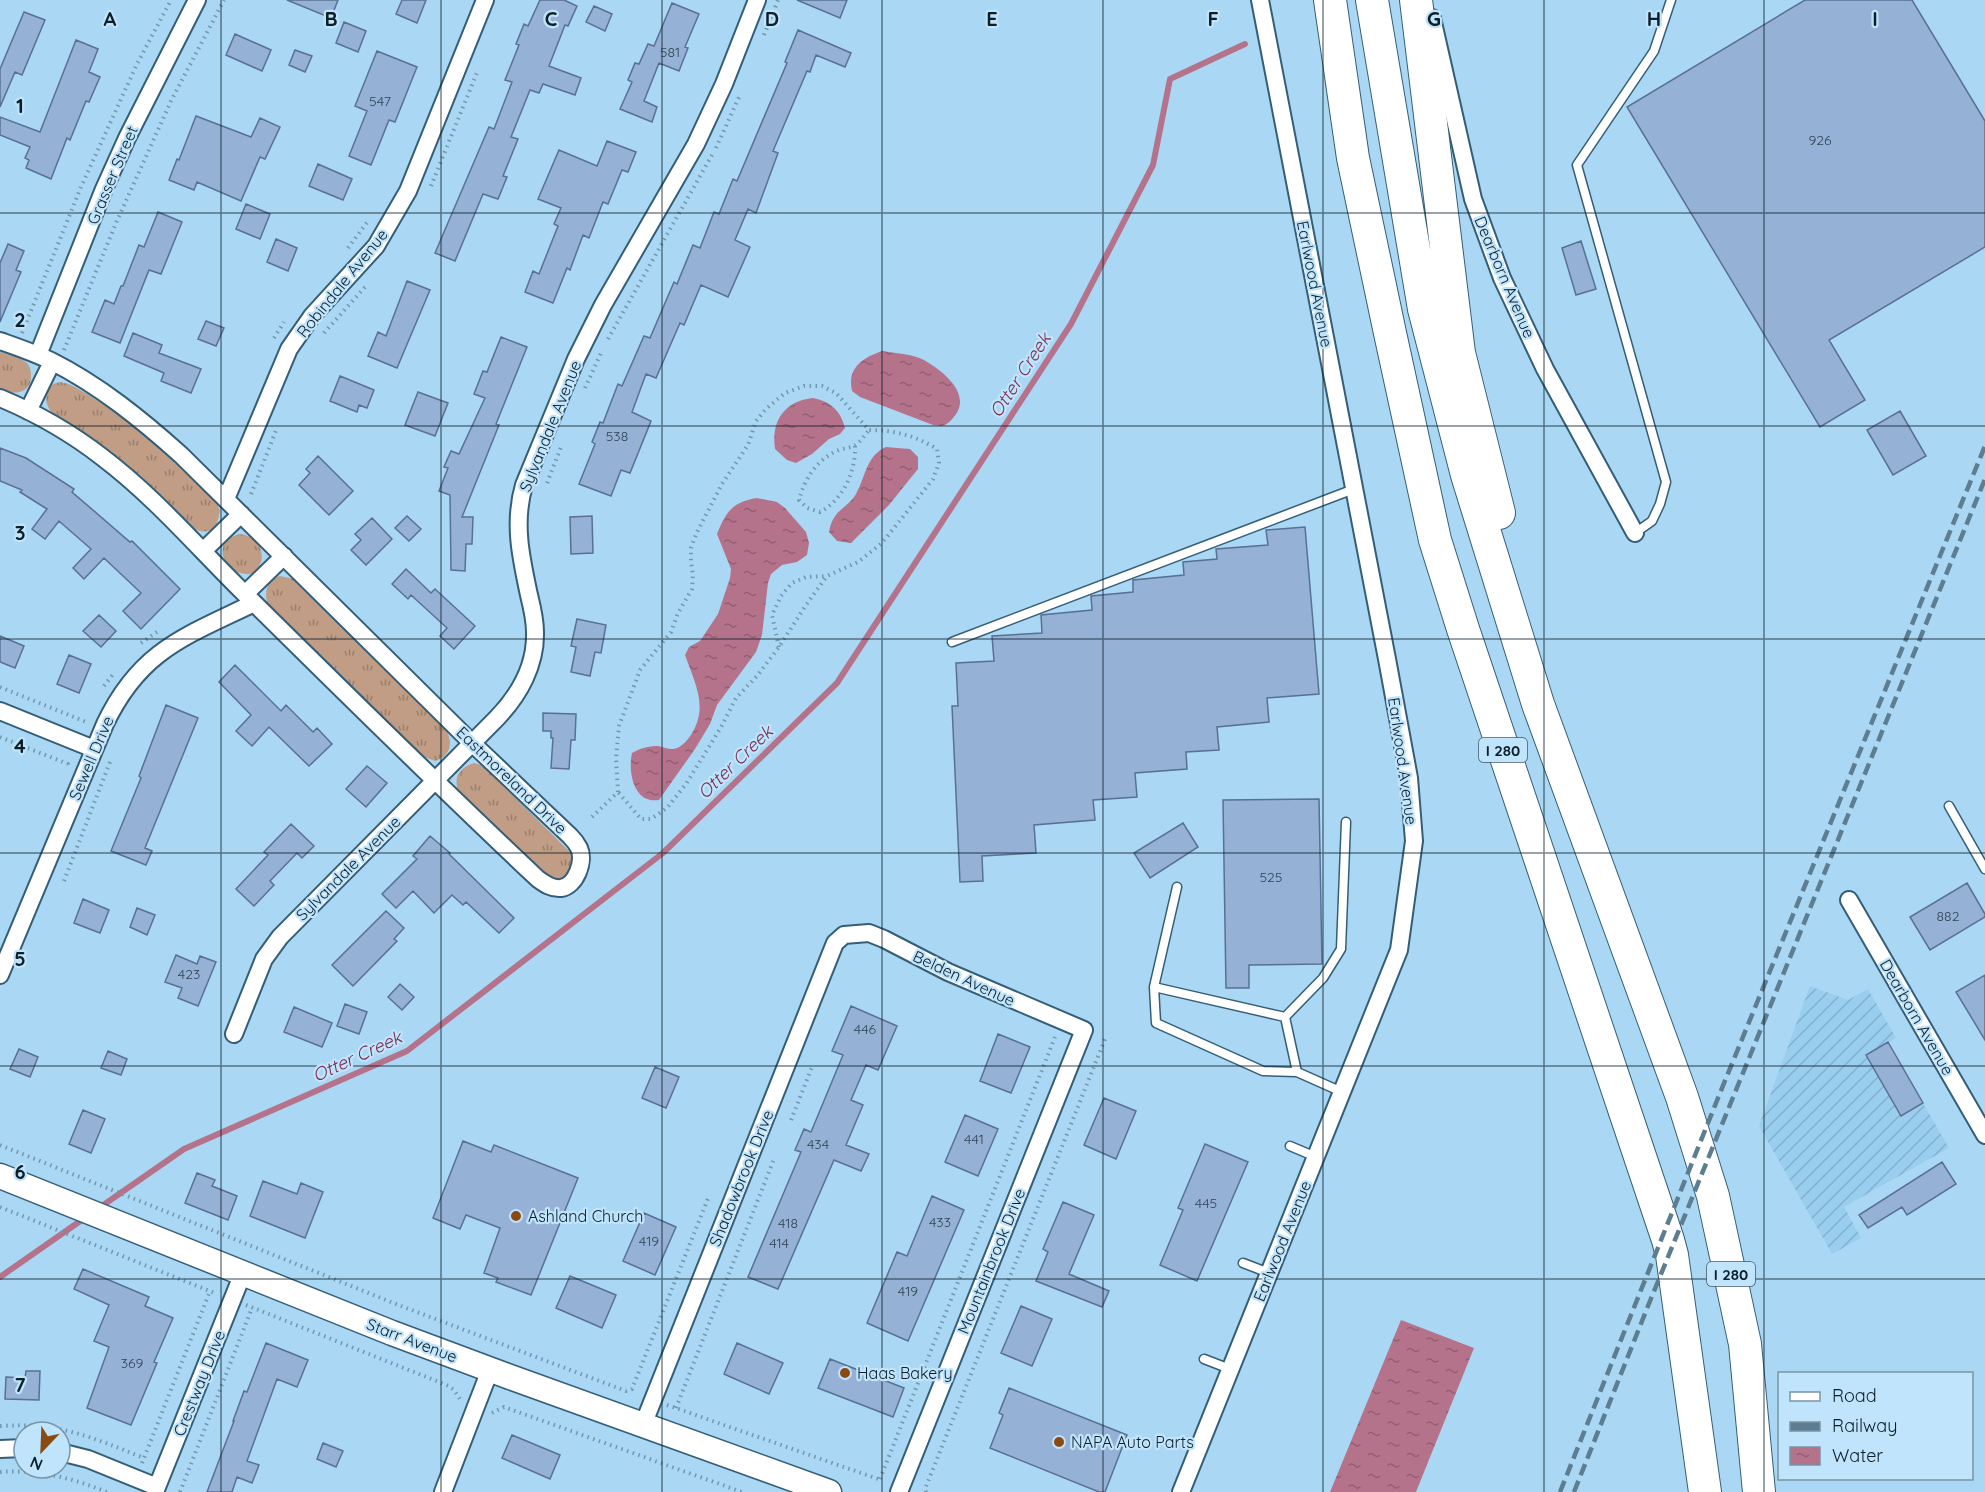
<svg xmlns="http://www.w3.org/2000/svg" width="1985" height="1492" font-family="Quicksand,sans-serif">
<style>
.industrial{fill:url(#industrial-furrows)}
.grass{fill:url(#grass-tufts)}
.water{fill:url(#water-ripples)}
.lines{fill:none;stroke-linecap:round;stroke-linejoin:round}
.stream{stroke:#b5738b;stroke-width:6}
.building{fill:#96b1d6;stroke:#587193;stroke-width:1.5}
.service-casing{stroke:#345e77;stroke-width:11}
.minor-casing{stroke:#345e77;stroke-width:20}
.secondary-casing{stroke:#345e77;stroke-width:27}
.motorway-casing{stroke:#345e77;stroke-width:34}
.path{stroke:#7297ac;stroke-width:4;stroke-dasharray:1.5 4.5;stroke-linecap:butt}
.service{stroke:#fff;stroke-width:8}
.minor{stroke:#fff;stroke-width:16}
.secondary{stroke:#fff;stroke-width:24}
.motorway{stroke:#fff;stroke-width:32}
.rail{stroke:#5d7d91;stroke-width:4.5;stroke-dasharray:12 6;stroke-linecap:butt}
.grid{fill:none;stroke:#0d1f29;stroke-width:1.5;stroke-opacity:0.55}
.poi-dot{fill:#8a4b12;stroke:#bfe4fb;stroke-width:2}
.labels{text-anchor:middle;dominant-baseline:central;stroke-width:4.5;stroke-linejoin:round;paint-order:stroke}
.number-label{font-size:14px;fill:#2f4454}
.shield{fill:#bfe4fb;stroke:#425a68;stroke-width:1.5}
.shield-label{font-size:15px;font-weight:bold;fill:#0d1f29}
.street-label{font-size:16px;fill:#0d1f29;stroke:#bfe4fb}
.poi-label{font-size:16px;fill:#0d1f29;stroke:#bfe4fb;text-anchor:start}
.water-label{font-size:18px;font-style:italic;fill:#7c2a4e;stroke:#bfe4fb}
.grid-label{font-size:20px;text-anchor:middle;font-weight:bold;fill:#0d1f29;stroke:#bfe4fb;stroke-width:4.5;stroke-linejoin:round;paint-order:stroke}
</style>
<defs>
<pattern id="industrial-furrows" width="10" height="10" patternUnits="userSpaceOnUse" patternTransform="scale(1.5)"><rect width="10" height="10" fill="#99ceef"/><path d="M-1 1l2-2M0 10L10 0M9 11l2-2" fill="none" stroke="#83b0cd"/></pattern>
<pattern id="grass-tufts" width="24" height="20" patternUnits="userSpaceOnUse" patternTransform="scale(1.5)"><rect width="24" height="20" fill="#c09d84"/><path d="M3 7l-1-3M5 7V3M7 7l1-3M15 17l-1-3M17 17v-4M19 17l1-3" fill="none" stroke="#9a7f6c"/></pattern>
<pattern id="water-ripples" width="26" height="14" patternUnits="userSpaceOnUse" patternTransform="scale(1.5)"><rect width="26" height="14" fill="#b5738b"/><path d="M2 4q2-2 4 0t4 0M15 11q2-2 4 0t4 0" fill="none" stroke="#925e72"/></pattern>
</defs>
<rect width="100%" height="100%" fill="#aad8f4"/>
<path class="industrial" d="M1810,986l38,14 20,-11 28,49 -30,17 35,61 22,-13 26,45 -105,59 17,31 -29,16 -73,-128z"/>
<path class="grass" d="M0,352c8,3 20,5 27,11 3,3 4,8 4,13 0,18 -17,19 -31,14z
M60,382c11,1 19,8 29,13 48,30 88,69 128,108l3,8 -4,16c-7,5 -13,6 -22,2 -14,-7 -40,-39 -54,-51 -26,-24 -57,-45 -87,-64 -9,-11 -9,-18 0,-30z
M240,534c21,2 31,28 11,40 -26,3 -43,-33 -11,-40z
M280,576l14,3 153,152c6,14 3,25 -12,30l-11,-4 -157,-155c-3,-12 1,-22 13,-26z
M474,763l7,2 7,6 82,81 4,4 -2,19 -13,6 -19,-8 -82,-83c-5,-14 3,-23 16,-27z"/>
<path class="water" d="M882,351c13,2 30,3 42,9 19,11 50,35 29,58 -7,8 -10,9 -20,7l-73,-28 -8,-6c-5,-23 10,-33 30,-40z
M813,398c17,3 28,13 32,30l-5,6 -11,5 -17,15 -16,9 -9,-3 -12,-11c-4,-29 10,-48 38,-51z
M886,447l24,2 8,8v12l-9,11 -20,25 -38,38 -14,-2 -8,-9c4,-23 17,-22 27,-38 10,-18 10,-38 30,-47z
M757,498l20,4 8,6 21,24 3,11 -2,12 -10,7 -15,3 -11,9 -3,9 -6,52 -6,17 -39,53 -7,19 -15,25 -36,51c-26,4 -31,-29 -27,-47 9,-5 16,-7 26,-7 5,1 10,3 14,3 6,0 12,-5 16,-10 22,-29 8,-53 -3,-84l4,-8 11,-6 18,-27 12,-36 1,-9 -14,-35c9,-22 15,-32 40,-36z
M1401,1320l73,28 -58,144h-86z"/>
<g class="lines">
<path class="stream" d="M99,1208l85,-59 223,-98 256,-198 174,-170 234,-359 82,-159 17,-86 75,-35
M0,1277l86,-60"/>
</g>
<path class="building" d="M287,0h51l-7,18z
M402,0h24l-9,23 -21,-9z
M540,0h24l13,6 -9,20 -3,-1 -16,41 32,12 -6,17 -32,-11 -4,9 -9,-3 -19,47 7,2 -15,37 4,1 -9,22 -15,-5 -28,67 -20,-8 54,-126 5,2 18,-47 -7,-2 14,-35 -3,-1 8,-20 4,2z
M797,0h50l-7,18z
M1805,0h107l73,121v126l-156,93 36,60 -45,27 -193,-320z
M672,3l27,11 -14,33 3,1 -9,23 -20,-8 -15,38 13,6 -5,15 -32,-13 12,-27 -4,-2 7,-17 4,1 9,-20 6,2z
M594,6l18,8 -7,17 -19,-9z
M24,12l21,8 -23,55 -7,-3 -15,35v-38z
M344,22l22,9 -8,21 -22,-9z
M798,30l53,23 -6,14 -29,-12 -6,17 -3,-1 -34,80 5,2 -22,60 -8,-4 -13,31 15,7 -22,50 -27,-12 -17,40 -4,-2 -24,55 -10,-4 -14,38 19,9 -21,52 -9,-3 -10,26 -32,-12 16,-40 -3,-2 8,-20 3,1 15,-39 4,2 22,-50 6,2 24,-56 3,2 16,-39 7,3 14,-36 5,2 14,-35 4,2 50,-118 -2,-1z
M235,34l36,16 -9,21 -36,-16z
M76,40l22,9 -9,23 11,5 -11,25 -3,-1 -16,39 -3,-2 -16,41 -25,-11 3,-8 -4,-2 5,-11 -30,-12v-18l40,15z
M295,50l17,6 -7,16 -16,-7z
M377,51l40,16 -22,55 -6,-2 -18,45 -22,-9 18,-45 -12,-5z
M196,116l55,21 9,-19 20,9 -15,32 -5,-2 -19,44 -44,-19 -3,8 -25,-10 8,-21 2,1z
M607,141l29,11 -8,20 -6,-2 -14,34 -5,-2 -14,36 -6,-3 -13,35 -3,-2 -14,35 -28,-11 8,-21 6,3 19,-48 -4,-2 7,-16 -23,-9 21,-49 38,16z
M318,164l34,15 -9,21 -34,-14z
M246,204l24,10 -10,25 -24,-10z
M158,212l24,10 -21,52 -12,-4 -29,73 -28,-11 13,-32 9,4 7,-18h2l16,-41 5,2z
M276,239l21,9 -9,23 -21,-9z
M1581,241l15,48 -20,6 -14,-47z
M8,244l16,7 -8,19 5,2 -21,50v-59z
M407,281l23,9 -33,78 -29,-12 10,-24 8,4z
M206,321l18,7 -8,18 -18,-7z
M133,333l29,12 -3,8 42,16 -10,24 -30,-12 3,-8 -40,-17z
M501,337l26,10 -31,77 3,1 -37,92h11l-1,27h-6l-1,27 -14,-1 -1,-75 -11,-4 9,-23 -4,-1 7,-16 8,3 26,-56 -11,-4 9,-23 4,1z
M340,376l34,14 -7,18 -8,-3 -2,7 -27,-11z
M418,392l30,11 -13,33 -30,-11z
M1900,411l26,45 -33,19 -26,-45z
M0,448l26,10 48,31 -2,3 58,50 2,-1 48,48 -39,40 -18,-18 18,-18 -37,-35 -20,21 -11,-11 18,-19 -32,-28 -14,18 -13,-10 15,-20 -27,-17 2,-2 -22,-9z
M318,456l35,35 -24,24 -30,-30 11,-12 -4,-4z
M407,516l14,13 -12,12 -14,-13z
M592,516l1,37 -22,1 -1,-37z
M372,518l20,21 -26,26 -15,-15 10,-10 -6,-6z
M1305,527l14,167 -52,4 2,24 -52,5 2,23 -33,2 1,17 -52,4 2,24 -44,3 2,20 -61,5 2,28 -54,3 1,25 -23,1 -8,-176h6l-2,-43 38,-2 -2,-25 50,-3 -1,-18 51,-5 -1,-14 42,-4v-12l51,-5 -1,-13 34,-3 -1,-10 52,-4 -2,-15z
M406,569l25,24 4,-4 40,37 -21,23 -14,-13 7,-8 -36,-33 -3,4 -16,-15z
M99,615l17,16 -15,16 -18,-16z
M577,619l29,6 -5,28 -6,-1 -5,24 -19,-4 5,-25 -5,-1z
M0,636l24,10 -9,22 -15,-6z
M69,655l22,9 -12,29 -22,-9z
M235,665l46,46 5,-6 27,27 4,-4 15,16 -23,22 -40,-39 -17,19 -16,-15 15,-16 -32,-33z
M166,705l32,13 -53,130 7,3 -6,14 -35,-14 30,-73 -2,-2z
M543,713l33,1 -1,26h-4l-2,29 -18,-1 2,-30h-2v-7h-8z
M367,766l20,17 -21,24 -20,-18z
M1319,799l3,165 -73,1v23h-23l-3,-188z
M1183,823l15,24 -48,31 -16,-25z
M291,824l23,22 -12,12 -5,-5 -27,28 4,4 -20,21 -18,-17 32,-34 -4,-3z
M430,836l20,17 -1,1 65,64 -15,15 -33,-31 -3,3 -11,-10 -18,18 -21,-22 -17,17 -14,-14 35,-35 -4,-3z
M1967,883l18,31v3l-55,33 -20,-33z
M83,899l26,11 -9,23 -26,-10z
M137,908l18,7 -8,20 -17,-8z
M386,911l18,17 -10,11 3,2 -44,45 -21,-21z
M176,955l21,9 3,-8 16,6 -18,44 -20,-8 4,-10 -17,-6z
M1985,975v65l-29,-48z
M400,984l14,13 -12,13 -14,-13z
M345,1004l22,8 -8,22 -22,-8z
M851,1006l46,20 -19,44 -12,-5 -15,35 12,5 -17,40 23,9 -8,17 -27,-11 -56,129 -30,-12 53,-125 -6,-2 9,-21 7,3 32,-77 -11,-4z
M294,1007l38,16 -10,24 -38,-15z
M998,1034l32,13 -19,46 -31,-12z
M1888,1042l35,61 -22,13 -35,-61z
M19,1049l19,8 -8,20 -20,-8z
M108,1051l19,8 -6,16 -20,-7z
M655,1067l24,10 -13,31 -24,-10z
M1104,1098l32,13 -20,48 -32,-14z
M83,1110l22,9 -14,34 -22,-9z
M965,1115l33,14 -20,47 -33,-14z
M463,1141l28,11 3,-7 84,33 -47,117 -35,-13 2,-4 -14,-5 16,-45 -34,-13 -6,14 -27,-11z
M1205,1144l43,18 -51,119 -37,-16 23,-55 -5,-2z
M1942,1162l14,22 -49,31 -5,-8 -34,21 -9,-13z
M197,1173l18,7 -3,6 25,10 -9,24 -43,-17z
M263,1181l34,13 4,-11 22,9 -18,46 -55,-22z
M932,1196l32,14 -56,131 -41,-18 30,-71 10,4z
M1063,1202l31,13 -25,59 40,17 -7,16 -66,-26 12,-29 -5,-3z
M644,1213l32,14 -21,48 -32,-14z
M83,1269l66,28 -4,9 28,12 -19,44 3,1 -26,62 -44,-17 22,-61 -15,-6 15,-36 -35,-16z
M570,1276l46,19 -14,33 -46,-20z
M1021,1306l31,13 -20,47 -31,-13z
M266,1343l42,17 -11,27 -20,-8 -30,82 12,4 -7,18 -15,-6 -5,15h-25l27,-71h-1l11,-30 3,1z
M737,1343l46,20 -14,31 -45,-20z
M830,1359l74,29 -11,29 -75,-29z
M26,1371h14l-1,29 -34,-1 1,-22 19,1z
M1009,1388l118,47 -22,57h-6l-109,-44 13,-33 -4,-2z
M512,1435l48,20 -10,24 -48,-21z
M323,1443l20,8 -7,16 -19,-8z"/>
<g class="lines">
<g class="service-casing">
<path id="service" d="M1635,533l17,-12 8,-17 6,-22 -89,-317 77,-114 17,-51
M952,642l402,-153
M1949,806l36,63
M1177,887l-23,100 2,36 107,48 34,1 45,20
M1154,987l131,30
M1297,1072l-12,-55 38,-39 18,-29 5,-127
M1290,1146l26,11
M1243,1263l26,10
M1204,1359l26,10"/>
</g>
<g class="minor-casing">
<path id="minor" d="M1432,18l41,181 29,79 43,91 90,164
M0,341c17,6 35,12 51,20 48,24 91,59 130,94l291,288 98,93c3,3 7,8 9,12 6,13 -3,38 -18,40 -9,1 -16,-4 -23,-9 -99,-93 -196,-189 -292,-284 -48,-47 -91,-98 -144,-138 -31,-24 -66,-44 -102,-59
M38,355l66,-166 23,-51 70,-138
M28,411l24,-49
M226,499l63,-150 23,-33 64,-70 32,-55 77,-191
M203,551l38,-37
M245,594l39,-38
M0,711l94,38
M1849,900l136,235
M0,975l105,-251c35,-74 81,-88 149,-121
M234,1034l30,-75 16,-22 217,-219c22,-23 39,-53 38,-86 0,-13 -3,-25 -6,-37 -8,-37 -16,-72 -5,-110l52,-126 27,-54 93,-161 28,-60 33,-84
M643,1425l192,-482 9,-8 25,-2 15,6 64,33 136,58 -185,462
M0,1449l24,-1
M60,1452l28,7 69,28
M155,1492l88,-219
M443,1492l47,-122
M1181,1492l218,-542 15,-109 -5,-63 -22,-119 -127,-659"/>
</g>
<g class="secondary-casing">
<path id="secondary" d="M0,1176l392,157 118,44 319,115"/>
</g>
<g class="motorway-casing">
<path id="motorway" d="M1330,0l23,158 37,175 45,207 28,89 205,611 4,15 33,237
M1372,0l52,309 43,166 71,229 144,393 31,99 32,148 14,148
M1416,0l43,353 40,160"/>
</g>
<path class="path" d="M764,35l14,-35
M716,148l24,-53
M431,186l47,-116
M348,248l20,-27
M22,333l59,-146 56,-123 34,-64
M324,333l41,-46
M274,338l10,-16
M608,339l104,-184
M64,350l52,-127 55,-122 53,-101
M585,388l16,-35
M855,446c1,25 -12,54 -35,66l-13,-4 -8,-8c6,-22 18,-41 40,-50 6,-2 13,-2 18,-6 4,-3 8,-9 12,-14
M547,483l14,-36
M251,494l26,-66
M141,643l16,-11
M779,647l-7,-32 9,-19 11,-13 14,-6 20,-1
M104,686l10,-13
M0,687l86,35 1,-2
M0,737l68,27 -1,4
M592,817l26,-25 -2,-33 3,-33 21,-56 31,-38 7,-19 14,-24 1,-14 -2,-13v-14l5,-14 26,-50 26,-39 8,-24 10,-12 19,-16 19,-7h18l14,7 33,37c26,0 47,6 68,19l2,14 -6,16 -27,34 -24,30 -24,19 -31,14 -21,29 -27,42 -22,29 -21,22 -16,31 -34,55 -19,24 -16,11h-10l-23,-27
M64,881l46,-119
M791,1120l21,-53
M0,1145l401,161 225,85 6,-2 77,-193
M0,1207l217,87
M246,1305l203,81 5,4 6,9
M667,1405l214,75
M676,1408l98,-249
M492,1413l12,-6 238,85
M0,1426c59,-4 91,11 144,32
M142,1463l68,-172
M0,1472c38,-3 72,6 107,20
M880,1479l175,-442
M180,1492l72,-184
M926,1492l-1,-3 180,-450"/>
<use href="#service" class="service"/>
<use href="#minor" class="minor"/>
<use href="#secondary" class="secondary"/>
<use href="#motorway" class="motorway"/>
<path class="rail" d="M1560,1492l160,-399 265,-647
M1574,1492l74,-186 337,-827"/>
</g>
<path class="grid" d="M221,0v1492M441,0v1492M662,0v1492M882,0v1492M1103,0v1492M1323,0v1492M1544,0v1492M1764,0v1492M0,213h1985M0,426h1985M0,639h1985M0,853h1985M0,1066h1985M0,1279h1985"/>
<g class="poi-dot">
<circle cx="516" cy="1216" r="6"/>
<circle cx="845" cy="1373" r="6"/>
<circle cx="1059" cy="1442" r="6"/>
</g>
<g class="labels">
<g class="number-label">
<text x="670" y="52">581</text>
<text x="380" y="101">547</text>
<text x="1820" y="140">926</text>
<text x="617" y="436">538</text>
<text x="1271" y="877">525</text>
<text x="1948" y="916">882</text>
<text x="189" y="974">423</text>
<text x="865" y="1029">446</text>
<text x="974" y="1139">441</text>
<text x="818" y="1144">434</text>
<text x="1206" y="1203">445</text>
<text x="940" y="1222">433</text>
<text x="788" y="1223">418</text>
<text x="649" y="1241">419</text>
<text x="779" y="1243">414</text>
<text x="908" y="1291">419</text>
<text x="132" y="1363">369</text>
</g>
<g class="shield">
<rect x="1479" y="738" width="48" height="24" rx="4.5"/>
<rect x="1707" y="1262" width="48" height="24" rx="4.5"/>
</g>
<g class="shield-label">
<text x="1503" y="750">I 280</text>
<text x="1731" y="1274">I 280</text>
</g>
<g class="street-label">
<text transform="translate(112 175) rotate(-67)">Grasser Street</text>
<text transform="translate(1505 277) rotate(67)">Dearborn Avenue</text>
<text transform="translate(342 283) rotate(-51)">Robindale Avenue</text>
<text transform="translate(1315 284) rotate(79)">Earlwood Avenue</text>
<text transform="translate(550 426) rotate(-68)">Sylvandale Avenue</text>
<text transform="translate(91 758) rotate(-67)">Sewell Drive</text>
<text transform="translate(1403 761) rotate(82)">Earlwood Avenue</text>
<text transform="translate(512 780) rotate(44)">Eastmoreland Drive</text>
<text transform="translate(348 868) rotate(-45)">Sylvandale Avenue</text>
<text transform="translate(964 978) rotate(25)">Belden Avenue</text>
<text transform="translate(1917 1017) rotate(60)">Dearborn Avenue</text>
<text transform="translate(741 1178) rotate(-68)">Shadowbrook Drive</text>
<text transform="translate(1282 1241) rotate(-68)">Earlwood Avenue</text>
<text transform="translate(991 1261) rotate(-68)">Mountainbrook Drive</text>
<text transform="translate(412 1340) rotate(21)">Starr Avenue</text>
<text transform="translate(199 1383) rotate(-68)">Crestway Drive</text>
</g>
<g class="poi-label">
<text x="528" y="1216">Ashland Church</text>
<text x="857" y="1373">Haas Bakery</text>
<text x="1071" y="1442">NAPA Auto Parts</text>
</g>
<g class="water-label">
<text transform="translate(1020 375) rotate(-57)">Otter Creek</text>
<text transform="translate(735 762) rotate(-44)">Otter Creek</text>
<text transform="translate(357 1056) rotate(-25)">Otter Creek</text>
</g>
</g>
<g class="grid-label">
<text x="110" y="26">A</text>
<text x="331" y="26">B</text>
<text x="551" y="26">C</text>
<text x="772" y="26">D</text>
<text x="992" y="26">E</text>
<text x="1213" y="26">F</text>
<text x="1434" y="26">G</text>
<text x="1654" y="26">H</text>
<text x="1875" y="26">I</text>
<text x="20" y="113">1</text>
<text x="20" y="327">2</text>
<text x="20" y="540">3</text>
<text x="20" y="753">4</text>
<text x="20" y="966">5</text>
<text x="20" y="1179">6</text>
<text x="20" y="1392">7</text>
</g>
<rect x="1778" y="1372" width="195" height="108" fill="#bfe4fb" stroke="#7895a7" stroke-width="1.5"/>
<rect x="1790" y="1392" width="30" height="9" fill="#ffffff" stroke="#7895a7" stroke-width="1.5"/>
<text x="1832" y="1402" font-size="18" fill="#0d1f29">Road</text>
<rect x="1790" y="1422" width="30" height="9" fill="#5d7d91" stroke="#7895a7" stroke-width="1.5"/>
<text x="1832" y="1432" font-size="18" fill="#0d1f29">Railway</text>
<rect x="1790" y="1447" width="30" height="18" fill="url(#water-ripples)" stroke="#7895a7" stroke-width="1.5"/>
<text x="1832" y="1462" font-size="18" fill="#0d1f29">Water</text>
<g transform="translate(42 1450) rotate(203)"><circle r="28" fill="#bfe4fb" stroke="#7895a7" stroke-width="1.5"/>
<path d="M0-4.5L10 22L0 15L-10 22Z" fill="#8a4b12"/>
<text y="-9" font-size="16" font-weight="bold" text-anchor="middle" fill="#0d1f29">N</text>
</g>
</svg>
